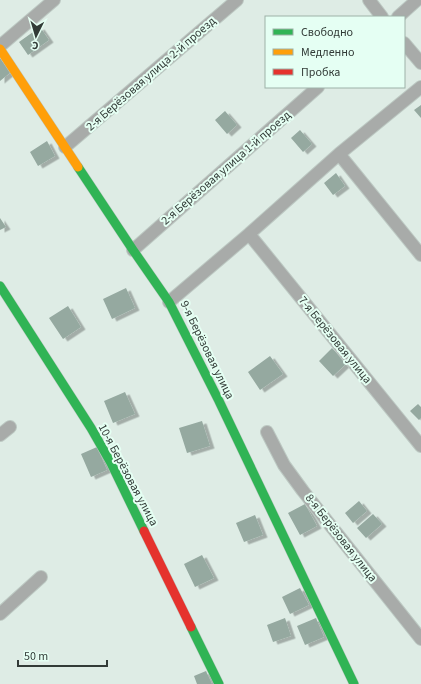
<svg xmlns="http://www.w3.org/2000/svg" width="421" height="684" font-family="'Source Sans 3',sans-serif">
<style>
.building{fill:#95a9a0;filter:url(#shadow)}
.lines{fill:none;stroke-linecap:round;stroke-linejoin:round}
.street-casing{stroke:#bcc8c2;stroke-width:14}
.fast-casing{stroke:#bcc8c2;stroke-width:10}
.slow-casing{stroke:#bcc8c2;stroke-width:10}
.jam-casing{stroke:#bcc8c2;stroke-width:10}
.street{stroke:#a8aba9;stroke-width:12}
.fast{stroke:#30b455;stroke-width:9}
.slow{stroke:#ff9f0a;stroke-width:9}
.jam{stroke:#e5322d;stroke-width:9}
.labels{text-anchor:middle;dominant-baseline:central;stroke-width:4;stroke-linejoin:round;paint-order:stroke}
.street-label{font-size:12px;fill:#323b37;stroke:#e5fff3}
</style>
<defs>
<filter id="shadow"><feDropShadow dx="4.5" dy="2.5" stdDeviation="0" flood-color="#0004"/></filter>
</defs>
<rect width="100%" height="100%" fill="#deece5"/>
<path class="building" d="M40,27l9,13 -21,15 -9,-13z
M0,58l11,14 -11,9z
M421,105v13l-7,-8z
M225,111l12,14 -10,9 -12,-14z
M300,130l12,14 -9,8 -12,-14z
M47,141l8,15 -17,10 -8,-14z
M336,173l9,13 -12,9 -9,-12z
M0,218l6,9 -6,3z
M126,288l9,20 -23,11 -9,-20z
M68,306l13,21 -18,12 -14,-21z
M332,348l15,15 -14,13 -14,-15z
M270,356l13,18 -23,16 -12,-18z
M125,392l10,22 -22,9 -9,-22z
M418,404l3,3v11l-2,2 -9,-9z
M202,421l8,25 -23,7 -8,-25z
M97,447l10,23 -16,7 -10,-23z
M359,501l8,10 -14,12 -8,-10z
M305,504l12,22 -17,9 -12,-22z
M373,514l9,10 -16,14 -9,-10z
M255,515l8,20 -19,7 -8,-19z
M202,555l12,23 -19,9 -11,-23z
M300,588l9,17 -19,9 -8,-17z
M285,618l6,18 -18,6 -6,-17z
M316,618l8,19 -19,8 -8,-19z
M206,671l6,13h-15l-3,-8z"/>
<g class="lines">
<g class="street-casing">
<path id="street" d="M369,0l13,17
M398,17l19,-17
M404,43l17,20
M0,46l54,-46
M65,147l172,-147
M339,154l82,101
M249,234l172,212
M133,250l185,-163
M169,302l80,-68 90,-80 82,-67
M267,432l17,33 19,26 118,148
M0,435l10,-8
M0,614l41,-37"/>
</g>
<g class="fast-casing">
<path id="fast" d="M78,167l55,83 36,52 50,99 135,283
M0,286l91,142 20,35 33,68
M191,627l28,57"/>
</g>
<g class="slow-casing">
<path id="slow" d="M0,49l78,118"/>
</g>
<g class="jam-casing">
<path id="jam" d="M144,531l47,96"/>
</g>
<use href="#street" class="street"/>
<use href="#fast" class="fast"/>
<use href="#slow" class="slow"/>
<use href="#jam" class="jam"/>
</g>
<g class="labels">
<g class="street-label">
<text transform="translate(151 74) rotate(-41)">2-я Берёзовая улица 2-й проезд</text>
<text transform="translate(226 168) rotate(-41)">2-я Берёзовая улица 1-й проезд</text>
<text transform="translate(335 340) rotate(51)">7-я Берёзовая улица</text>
<text transform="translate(207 350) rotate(64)">9-я Берёзовая улица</text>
<text transform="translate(128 475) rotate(62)">10-я Берёзовая улица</text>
<text transform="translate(341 538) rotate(52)">8-я Берёзовая улица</text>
</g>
</g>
<rect x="265" y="16" width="140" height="72" fill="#e5fff3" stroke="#9db1a8"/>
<rect x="273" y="29" width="20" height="6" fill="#30b455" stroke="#9db1a8"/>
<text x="301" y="36" font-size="12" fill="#323b37">Свободно</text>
<rect x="273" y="49" width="20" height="6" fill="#ff9f0a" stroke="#9db1a8"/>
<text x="301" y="56" font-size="12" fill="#323b37">Медленно</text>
<rect x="273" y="69" width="20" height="6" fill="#e5322d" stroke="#9db1a8"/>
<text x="301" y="76" font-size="12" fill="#323b37">Пробка</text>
<g transform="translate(36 36) rotate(185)" stroke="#e5fff3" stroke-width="3" paint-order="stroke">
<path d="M0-3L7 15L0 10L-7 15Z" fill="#323b37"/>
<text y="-6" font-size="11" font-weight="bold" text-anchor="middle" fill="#323b37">С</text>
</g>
<path d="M18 660v6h89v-6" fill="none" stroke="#323b37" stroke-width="2"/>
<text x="24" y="660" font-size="12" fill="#323b37" stroke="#e5fff3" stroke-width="3" paint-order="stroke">50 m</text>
</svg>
